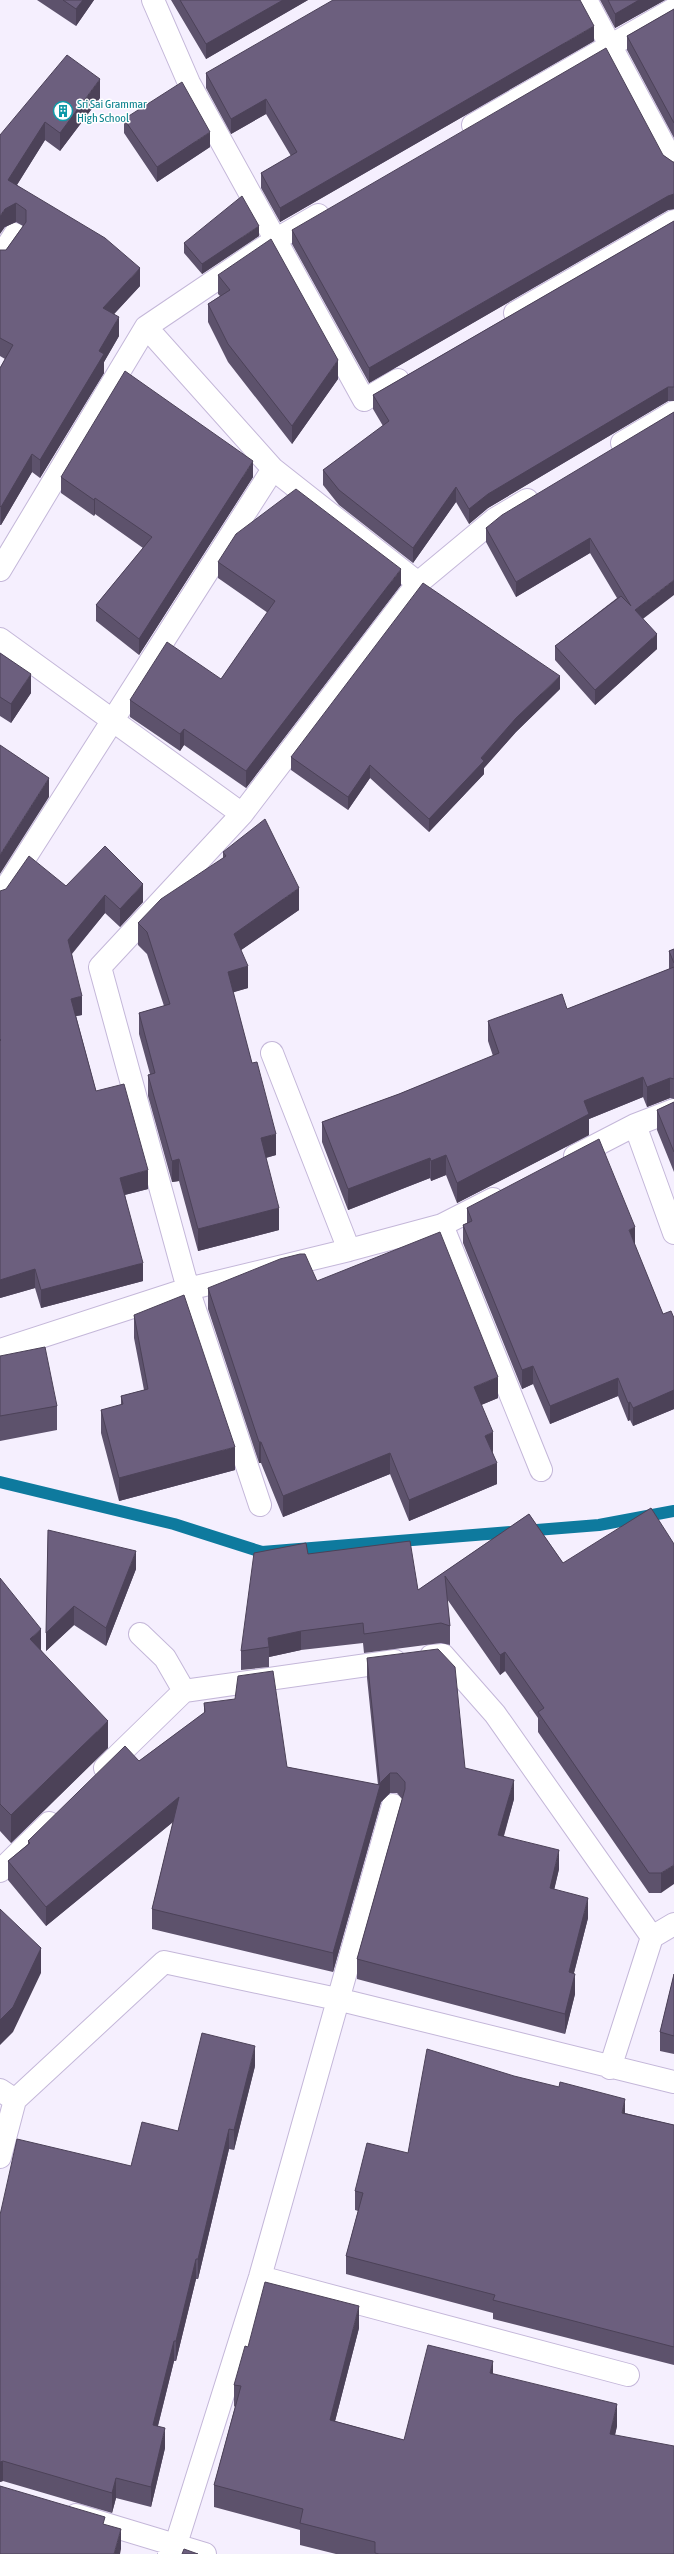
<svg xmlns="http://www.w3.org/2000/svg" width="674" height="2554" font-family="'Asap Condensed',sans-serif">
<style>
.lines{fill:none;stroke-linecap:round;stroke-linejoin:round}
.stream{stroke:#0e7a9e;stroke-width:12}
.minor-casing{stroke:#c4b7d9;stroke-width:24}
.minor{stroke:#fff;stroke-width:22}
.wall{fill:#5d526c}
.shaded-wall{fill:#4c4258}
.building{fill:#6c5f7e;stroke:#4c4258}
.labels{text-anchor:middle;dominant-baseline:central;stroke-width:3;stroke-linejoin:round;paint-order:stroke}
.culture-label{font-size:12px;fill:#0d838f;stroke:#fff;text-anchor:start}
</style>
<rect width="100%" height="100%" fill="#f5effe"/>
<g class="lines">
<path class="stream" d="M0,1482l174,42 88,28 337,-27 75,-14"/>
<g class="minor-casing">
<path id="minor" d="M153,0l36,83 175,317 34,-20
M586,0l88,164
M473,125l201,-116
M0,258l15,-24
M515,313l159,-92
M146,327l127,142 145,114 77,-64 32,-19
M622,443l52,-31
M0,570l146,-243 129,-87 43,-25
M0,639l242,175
M0,897l273,-428
M272,1053l77,197
M635,1125l39,108
M575,1156l60,-31 39,-15
M442,1225l99,245
M0,1350l188,-61 161,-39 93,-25 51,-26
M260,1505l-72,-216 -88,-322 142,-153 176,-231
M140,1634l25,24 19,33
M431,1656l12,-1 52,59 157,223
M105,1768l79,-77 211,-30
M0,1871l49,-48
M610,2068l42,-131 22,-13
M0,2090l15,10 -15,57
M15,2100l149,-138 173,37 337,83
M260,2277l368,98
M76,2515l129,39
M169,2554l7,-10 84,-267 133,-472"/>
</g>
<use href="#minor" class="minor"/>
</g>
<path class="wall" d="M37,0h57l-18,26z
M171,0h137l-102,59z
M600,0h65l-50,28z
M674,9v129l-47,-88v-14z
M594,41l-314,181 -19,-34v-15l30,-17 -25,-42 -35,20 -25,-46v-15z
M100,98l-40,53 -15,-11 -28,45 123,101 -26,28 5,22 -15,26v11l-64,105 -8,-6 -31,53h-1v-157l5,-9 -5,-3v-106h6l17,-24 -7,-4 -11,5 -5,-92z
M124,119l86,28 -53,35 -33,-49z
M663,155l10,7h1v47l-6,1 -299,173 -77,-139v-14z
M674,221v180h-6l-180,107 -19,16 -13,-22 -43,61 -74,-58 -16,-20v-15l60,-44 -10,-17v-14z
M259,236l-57,38 -18,-21v-10z
M218,275l120,104 -46,65 -64,-82 -20,-40v-18l12,-8 -2,-2z
M674,412l-31,207 14,30 -62,56 -40,-45v-14l62,-48 -27,-45 -74,44 -30,-55v-14z
M61,477h192l-114,178 -43,-34v-16l47,-57 -48,-34 -1,2 -33,-23z
M218,562l183,23 -155,203 -62,-43 -4,6 -50,-34v-17l91,-21 47,-66 -50,-35z
M0,653l31,40 -20,30 -11,-7z
M560,689l-44,43 -32,36v6l-55,58 -59,-54 -22,32 -57,-40v-13z
M223,852l76,58 -58,40 7,38 -15,4 43,163 -10,3 13,72 -81,21 -19,-70 -7,1 -24,-86v-21l2,-1 -11,-40v-21l25,-7 -17,-52 -9,-9v-22l85,-65z
M66,886l77,16 -23,25 -15,-14 -33,41 10,61 -6,1 20,75 52,98 -23,6 18,86 -102,27 -6,-20 -35,10v-407z
M674,949v150l-4,-1 -23,9 -4,-10 -54,22v16l-132,68 -11,-28 -15,6 -1,-3 -82,32 -26,-68v-20l77,-28 94,-38 -5,-15v-20l79,-12 102,-40v-18z
M674,1102v70l-17,-42v-20z
M467,1208l168,38 28,68 11,4v91l-41,17 -3,-6 -2,1 -10,-25 -68,28 -17,-40 -11,5 -59,-146v-18l4,-2z
M317,1281l181,117 -17,7 12,48 4,31 -88,37 -19,-47 -107,43 -22,-54h-2l-51,-154v-21z
M134,1315l101,155 -116,31 -18,-68v-23l20,-5v-9l23,-6 -10,-52z
M0,1356l57,50v24l-57,11z
M529,1514l34,49 111,-19 -13,349h-12l-111,-161v-14l-33,-47 -5,4 -53,-76 3,27v19l-9,-2 -77,10 -1,-10 -62,7 -32,7v10l-28,3v-19l67,-97 110,36z
M48,1530l88,39 -30,77 -32,-21 -28,26z
M0,1578l41,72 67,98 -97,95 -11,-12z
M367,1658l98,110 49,31 -10,37 55,33 -5,20 34,29 -14,55 1,21 -10,40 -208,-55v-20l45,-160 -5,-6h-7l-9,9 -48,170 -181,-43v-20l21,-87 -127,104 -38,-46v-19l20,-17v-3l111,-80 65,-48v-10l83,64 91,18 -11,-107z
M674,1974v80l-14,-3v-19z
M255,2066l-21,84 -5,-1 -31,130h-2l-20,82h-2l-16,65 7,22 -14,59 -35,-9 -4,15 -109,-32 -3,1v-267l131,-49 47,-35z
M625,2113l49,12v240l-181,-46v-6l-147,-39v-18l12,-45 -3,-1v-19l53,-38z
M359,2328l-24,93 69,19 89,-66 124,52 -2,9 59,119h-338l-36,-9v-15l-86,-23v-22l21,-78 -1,-1v-21l14,-38z"/>
<path class="shaded-wall" d="M83,0h11l-18,26v-17z
M283,0h25l-102,59v-15z
M639,0h26l-50,28v-14z
M594,26v15l-314,181v-14z
M100,79v19l-40,53v-18z
M266,99v15l-35,20v-15z
M45,122v18l-37,59v-19z
M210,132v15l-53,35v-15z
M674,194v15l-6,1 -299,173v-15l299,-172z
M16,203v19l-11,5 -5,7v-18l5,-7z
M259,226v10l-57,38v-10z
M140,268v18l-37,40v-18z
M119,317v19l-15,26v11l-64,105v-18l59,-109z
M338,360v19l-46,65v-18z
M668,387v14l-180,107 -19,16v-15l19,-15z
M32,454v18l-31,53v-18z
M253,461v16l-114,178v-16z
M456,487v15l-43,61v-15z
M95,498v16l-1,2v-16z
M590,538v15l-74,44v-15z
M401,569v16l-155,203v-17z
M674,580v15l-39,30v-15z
M657,634v15l-62,56v-15z
M31,674v19l-20,30v-19z
M560,676v13l-44,43 -32,36v6l-55,58v-13l87,-101z
M184,729v16l-4,6v-17z
M370,765v13l-22,32v-13z
M49,778v19l-49,77v-19z
M143,884v18l-23,25v-18z
M299,888v22l-65,45v-21z
M105,895v18l-37,45v-18z
M248,966v22l-20,6v-22z
M82,996v19l-11,2v-18z
M643,1077v20l-54,22v16l-132,68v-20l127,-82z
M670,1078v20l-23,9v-20z
M276,1134v21l-15,4v-21z
M446,1155v20l-15,6v-20z
M430,1158v20l-82,32v-21z
M179,1159v22l-7,1v-21z
M148,1170v19l-28,7v-18z
M279,1208v22l-81,21v-22z
M635,1227v19l-6,-16z
M143,1263v18l-102,27v-18z
M35,1269v19l-35,10v-18z
M533,1366v18l-11,5v-19z
M498,1377v21l-24,10v-21z
M618,1378v18l-68,28v-18z
M674,1390v19l-41,17v-18z
M630,1402v18l-2,1v-18z
M493,1432v21l-8,-17z
M259,1442h2v21h-2z
M235,1447v23l-116,31v-23z
M390,1453v21l-107,43v-21z
M497,1463v21l-88,37v-21z
M136,1551v18l-30,77v-18z
M74,1606v19l-28,26v-18z
M41,1629v27l-11,-17z
M301,1631v19l-32,7v-10l-1,-9z
M505,1652v19l-5,4v-20z
M108,1721v27l-97,95v-28z
M390,1773v20l-9,9 -48,170v-19l48,-171z
M514,1780v19l-16,56v-20z
M179,1797v20l-133,109v-19z
M559,1850v19l-9,39v-20z
M674,1865v19l-13,9v-20z
M588,1898v20l-19,74v-20z
M41,1948v25l-28,59 -13,13v-25z
M575,1974v20l-10,40v-20z
M255,2046v20l-21,84v-20z
M625,2099v19l-3,-5z
M229,2129v20l-31,130v-20z
M196,2259v20l-20,82v-20z
M359,2306v22l-29,113v-21z
M174,2341v20l-21,84v-20z
M493,2361v21l-3,-9z
M617,2404v22l-7,30v-22z
M165,2428v20l-14,59v-20z
M3,2461v20l-3,1v-20z
M116,2478v20l-4,15v-20z
M121,2529v20l-1,5h-6z"/>
<path class="building" d="M63,0h20l-7,9z
M180,0h103l-77,44z
M333,0h247l14,26 -314,182 -19,-35 36,-21 -31,-53 -35,20 -25,-46z
M608,0h31l-24,14z
M674,9v114l-47,-87z
M606,48l57,107 10,7h1v32l-6,2 -299,172 -77,-138z
M67,55l33,24 -40,54 -15,-11 -37,58 97,58 35,30 -37,40 16,9 -20,34 5,3 -64,106 -8,-6 -31,53 -1,-1v-138l13,-23 -13,-7v-88h6l20,-28v-12l-10,-7 -11,6 -5,7v-81z
M182,82l28,50 -53,35 -33,-48z
M242,196l17,30 -57,38 -18,-21z
M674,221v166h-6l-180,107 -19,15 -13,-22 -43,61 -74,-58 -16,-20 66,-49 -16,-26z
M271,239l67,121 -46,66 -64,-82 -20,-40 22,-14 -12,-15z
M125,371l128,90 -114,178 -43,-34 56,-68 -57,-39 -1,2 -33,-23z
M674,412v168l-39,30 22,24 -62,56 -40,-44 66,-50 10,10 -41,-68 -74,44 -30,-54 16,-13z
M296,489l105,80 -155,202 -62,-42 -4,5 -50,-34 37,-58 54,37 54,-78 -57,-39 18,-28z
M423,583l137,93 -44,42 -35,40 3,3 -55,58 -59,-54 -22,32 -57,-40z
M0,653l31,21 -20,30 -11,-7z
M0,745l49,33 -49,77z
M265,819l34,69 -65,46 14,32 -20,6 24,91 5,-1 19,72 -15,4 18,70 -81,21 -19,-70 -7,2 -24,-86 7,-2 -16,-60 31,-9 -23,-72 -9,-9 23,-24 65,-43 -3,-4z
M105,846l38,38 -23,25 -15,-14 -37,45 14,56 -11,3 25,92 28,-7 24,86 -28,8 23,85 -102,27 -6,-21 -35,11v-239l1,-1 -1,-1v-148l6,-2 23,-33 37,30z
M674,949v14l-5,-12z
M674,967v112l-4,-1 -23,9 -4,-10 -59,24 5,13 -132,69 -11,-28 -15,6 -1,-3 -82,31 -26,-67 77,-28 100,-41 -11,-32 74,-27 5,15z
M674,1102v50l-17,-42z
M599,1139l36,88 -6,3 34,84 8,-3 3,7v72l-41,18 -3,-6 -2,1 -10,-25 -68,28 -17,-40 -11,4 -59,-145 9,-4 -5,-13z
M440,1232l58,145 -24,10 19,45 -8,4 12,27 -88,37 -19,-47 -107,43 -22,-54h-2l-51,-154 72,-29 20,-5h5l12,27z
M184,1295l51,152 -116,31 -18,-68 22,-6 -2,-8 27,-7 -14,-74z
M45,1347l12,59 -57,10v-60z
M651,1508l23,36v321l-13,8h-12l-111,-161 6,-4 -39,-56 -5,3 -55,-79 5,50 -9,-3 -77,11 -1,-11 -62,8 -33,7 1,9 -28,4 13,-98 52,-10 2,11 102,-13 8,49 111,-76 34,49z
M48,1530l88,21 -30,77 -32,-22 -28,27z
M0,1578l41,51 -11,10 78,82 -97,94 -11,-11z
M438,1649l17,18 10,101 49,12 -16,55 61,15 -9,38 38,10 -19,74 6,2 -10,40 -208,-55 48,-170v-7l-8,-9h-7l-9,9 -48,171 -181,-44 27,-112 -133,110 -38,-46 22,-18 -2,-2 97,-95 14,15 66,-49 -1,-9 31,-4 3,-23 35,-5 14,96 93,18 -13,-127z
M0,1909l41,39 -28,59 -13,13z
M674,1974v62l-14,-4z
M202,2033l53,13 -21,84 -5,-1 -31,130h-2l-20,82h-2l-21,84 12,3 -14,59 -35,-9 -4,15 -109,-32 -3,1v-247l17,-76 114,27 11,-44 36,9z
M427,2049l87,27 45,11 1,-5 65,17 -3,14 52,12v222l-181,-47 2,-5 -149,-39 17,-63 -8,-2 12,-48 41,10z
M265,2282l94,24 -29,114 74,20 24,-95 65,16 -3,12 127,31 -7,30 64,12v108h-295l-4,-1v-11l-75,-19 3,-14 -89,-24 27,-99 -7,-1 11,-39 3,1z
M0,2486l105,31 -2,7 18,5 -7,25h-114z
M184,2549l14,5h-16z"/>
<defs>
<g id="building-ring" transform="scale(1)"><circle r="9.5" fill="#fff" stroke="#0f9aa8" stroke-width="1.5"/><path d="M-4-6H4V6H1V3H-1V6H-4ZM-2.5-4.3h1.7v1.8h-1.7ZM.8-4.3h1.7v1.8H.8ZM-2.5-1h1.7V.8h-1.7ZM.8-1h1.7V.8H.8Z" fill="#0f9aa8"/></g>
</defs>
<g fill-rule="evenodd">
<use href="#building-ring" x="63" y="111"/>
</g>
<g class="labels">
<g class="culture-label">
<text x="77" y="104">Sri Sai Grammar<tspan x="77" dy="14">High School</tspan></text>
</g>
</g>
</svg>
